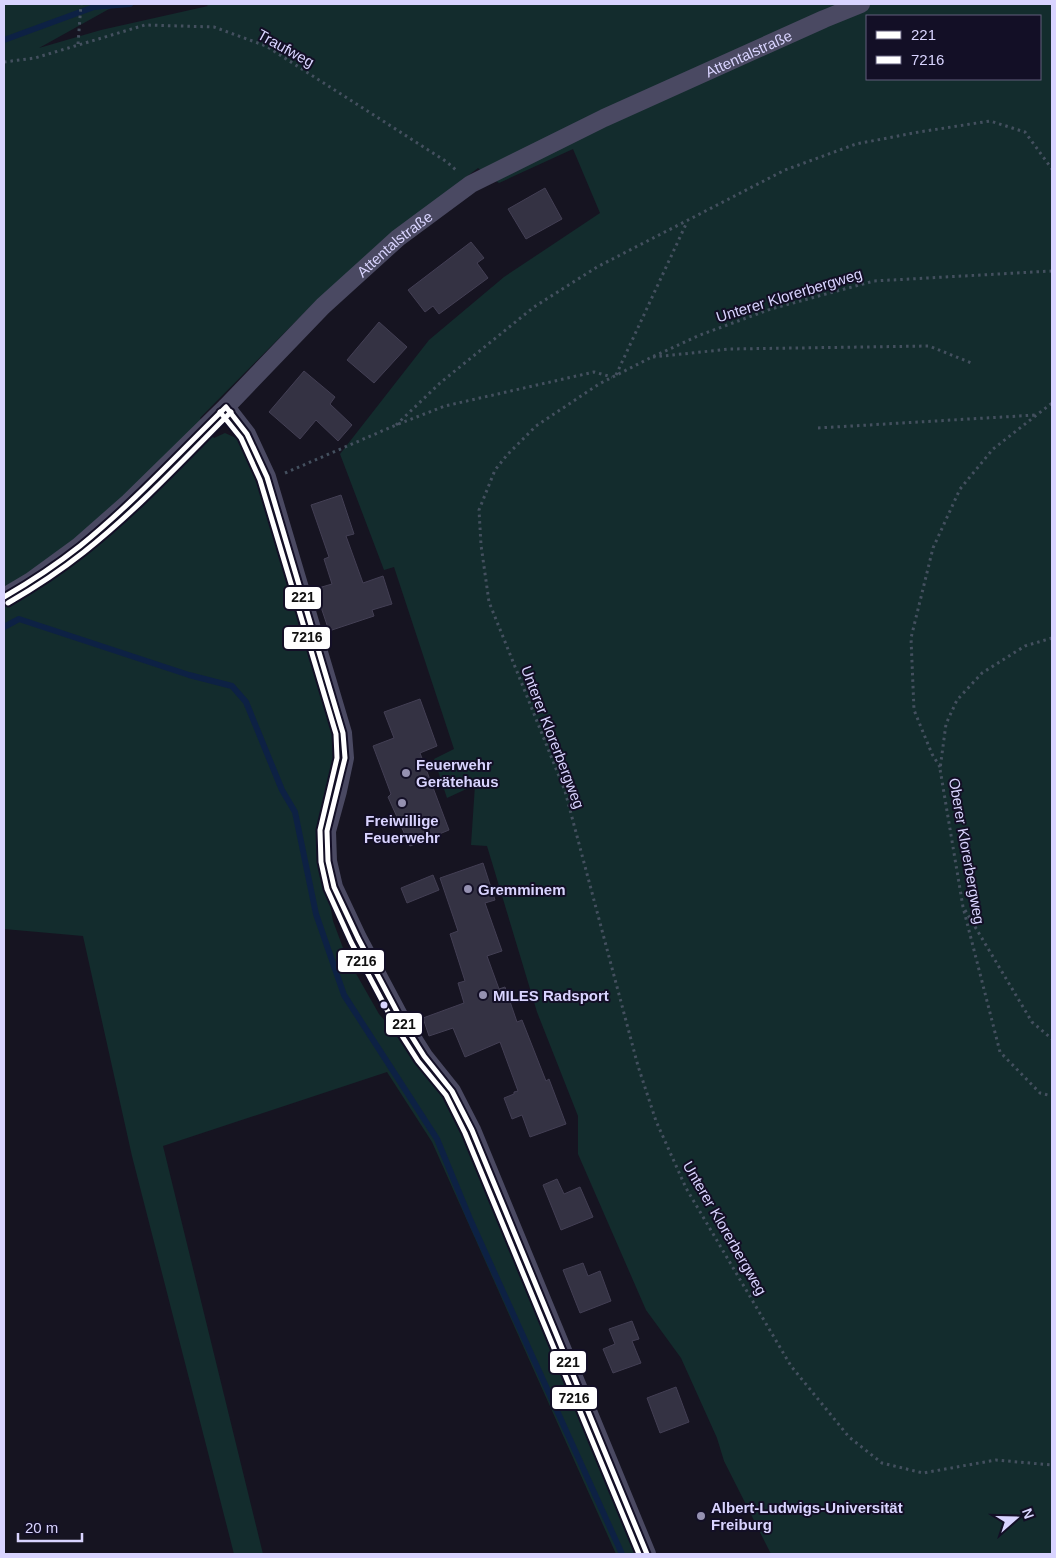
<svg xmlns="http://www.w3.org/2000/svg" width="1056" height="1558" font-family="Arial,sans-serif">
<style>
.green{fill:#132c2d;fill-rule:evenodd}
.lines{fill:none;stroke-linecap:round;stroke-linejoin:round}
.stream{stroke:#0d2144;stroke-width:6}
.building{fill:#343243;stroke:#433f54}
.path{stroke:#44505f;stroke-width:3;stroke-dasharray:2.5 4;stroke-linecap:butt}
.street{stroke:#4a4962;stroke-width:18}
.bus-1-casing{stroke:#130f26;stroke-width:9}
.bus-2-casing{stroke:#130f26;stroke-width:9}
.bus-1{stroke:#fff;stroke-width:5}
.bus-2{stroke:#fff;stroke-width:5}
.poi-dot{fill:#9591b1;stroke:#130f26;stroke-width:2}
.bus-dot{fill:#d9d4ff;stroke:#130f26;stroke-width:2}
.labels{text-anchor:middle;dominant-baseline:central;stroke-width:4;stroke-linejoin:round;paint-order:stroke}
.street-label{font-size:15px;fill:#d9d4ff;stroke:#130f26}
.poi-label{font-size:15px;font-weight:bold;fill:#d9d4ff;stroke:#130f26;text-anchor:start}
.line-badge{stroke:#130f26;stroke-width:2}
.pale-badge-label{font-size:14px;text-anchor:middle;font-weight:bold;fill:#111}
</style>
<rect width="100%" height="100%" fill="#161421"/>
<path class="green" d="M4,4h114l-79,44 62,-18 107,-24 -3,-2h847v1550h-281l-47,-93 -7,-23 -36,-80 -35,-48 -68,-156v-38l-41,-104 -50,-166 -16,-1 4,-60 -28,13 -13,-39 20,-10 -60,-182 -10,3 -44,-116 89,-114 75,-63 96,-64 -27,-64 -74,34 -21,-15 -94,72 -75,68 -109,110 14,20 11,-5 20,9 23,38 67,256 2,15 -12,124 8,46 13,35 33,58 60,70 16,25 184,445h-23l-184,-412 -45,-70 -224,74 100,408h-29l-102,-398 -49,-220 -79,-7zM867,16h173v63h-173z"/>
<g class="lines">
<path class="stream" d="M4,40l90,-33 36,-3
M4,627l15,-8 170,56 43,11 14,16 36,88 13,22 21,102 28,81 93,144 33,80 152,335"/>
</g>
<path class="building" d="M545,188l17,31 -36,20 -18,-30z
M471,242l13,16 -7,5 11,15 -49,36 -6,-8 -8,6 -17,-22z
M379,322l28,25 -33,36 -27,-23z
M304,371l31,26 -5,7 22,21 -14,16 -22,-21 -16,19 -31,-27z
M341,495l13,39 -8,2 17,47 20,-7 9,28 -20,6 2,6 -45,15 -14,-42 17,-5 -8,-25 5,-2 -18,-52z
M420,699l17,47 -17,7 29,77 -39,16 -22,-49 3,-3 -18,-48 21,-8 -10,-26z
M483,863l12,37 -10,3 17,48 -15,5 12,33 6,-2 12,35 5,-2 24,61 3,-2 17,45 -36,13 -8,-22 -10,4 -8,-21 10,-4v-2l4,-1 -18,-49 -35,15 -12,-29 -24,8 -6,-18 41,-15 -6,-20 7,-2 -15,-47 8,-3 -18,-53z
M433,875l6,15 -32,13 -6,-15z
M557,1179l7,15 16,-7 13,30 -32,13 -18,-45z
M583,1263l5,13 12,-5 11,30 -31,12 -17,-43z
M632,1321l7,18 -7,2 9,22 -28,10 -10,-24 12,-5 -6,-15z
M676,1387l13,35 -29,11 -13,-35z"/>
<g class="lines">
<path class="path" d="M78,44l3,-40
M4,62l31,-4 110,-33 69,2 52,19 181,116 10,9
M1052,271l-178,10 -103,28 -71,26 -50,23 -51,26 -63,42 -29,29 -12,15 -16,40 2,35 8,57 76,189 73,275 18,55 30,67 105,178 58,71 33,26 41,10 73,-13 56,5
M653,357l77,-8 199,-3 45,18
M616,375l71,-153
M396,425l44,-42 94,-76 63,-40 188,-97 71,-26 63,-12 71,-11 35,11 27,37
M818,428l218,-13
M285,473l111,-48 49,-19 149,-34 18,5
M1052,638l-27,8 -43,27 -25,27 -11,24 -6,45 23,138 37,145 40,41 12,3
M940,767l-8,-13 -18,-44 -3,-72 22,-90 27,-59 33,-40 59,-46
M965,910l67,112 20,17"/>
<g class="street">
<path d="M226,407l21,27 20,43 76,256 2,25 -7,33 -11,40 1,30 6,26 24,51 44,83 22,35 28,35 20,39 175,424"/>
<path id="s1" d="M4,597l27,-16 48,-35 50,-44 97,-95 97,-101 75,-68 73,-54 133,-66 220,-99 37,-15"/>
</g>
<g class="bus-1-casing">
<path id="bus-1" d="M226,407l21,27 20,43 76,256 2,25 -18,73 1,30 6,26 24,51 44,83 22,35 28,35 20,39 175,424
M4,597c26,-15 52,-32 76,-51 52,-42 98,-92 146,-139"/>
</g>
<g class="bus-2-casing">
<path id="bus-2" d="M220,412l21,26 19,42 76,254 1,24 -17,72 1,32 6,27 24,53 44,83 23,36 28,34 19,38 174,421
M8,603c26,-15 52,-32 76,-51 53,-42 99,-92 147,-140"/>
</g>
<use href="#bus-1" class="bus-1"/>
<use href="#bus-2" class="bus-2"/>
</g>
<g class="poi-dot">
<circle cx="406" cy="773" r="5"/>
<circle cx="402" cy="803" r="5"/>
<circle cx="468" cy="889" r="5"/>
<circle cx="483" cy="995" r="5"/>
<circle cx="701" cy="1516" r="5"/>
</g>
<circle class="bus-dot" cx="384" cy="1005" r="4.5"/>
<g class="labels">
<g class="street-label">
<text transform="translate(286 48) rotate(29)">Traufweg</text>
<text stroke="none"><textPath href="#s1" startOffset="932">Attentalstraße</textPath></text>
<text stroke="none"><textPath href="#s1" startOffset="528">Attentalstraße</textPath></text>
<text transform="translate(789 295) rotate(-17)">Unterer Klorerbergweg</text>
<text transform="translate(553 737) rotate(69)">Unterer Klorerbergweg</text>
<text transform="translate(967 851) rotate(80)">Oberer Klorerbergweg</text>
<text transform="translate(725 1228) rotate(60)">Unterer Klorerbergweg</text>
</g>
<g class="poi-label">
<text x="416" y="764">Feuerwehr<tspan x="416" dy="17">Gerätehaus</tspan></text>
<text x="402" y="820" text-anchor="middle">Freiwillige<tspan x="402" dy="17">Feuerwehr</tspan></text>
<text x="478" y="889">Gremminem</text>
<text x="493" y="995">MILES Radsport</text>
<text x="711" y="1507">Albert-Ludwigs-Universität<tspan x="711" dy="17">Freiburg</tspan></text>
</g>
</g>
<g class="line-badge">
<rect x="284" y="586" width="38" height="24" rx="5" fill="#fff"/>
<rect x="283" y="626" width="48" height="24" rx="5" fill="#fff"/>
<rect x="337" y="949" width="48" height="24" rx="5" fill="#fff"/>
<rect x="385" y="1012" width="38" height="24" rx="5" fill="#fff"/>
<rect x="549" y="1350" width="38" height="24" rx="5" fill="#fff"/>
<rect x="551" y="1386" width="47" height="24" rx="5" fill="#fff"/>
</g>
<g class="pale-badge-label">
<text x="303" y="602">221</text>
<text x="307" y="642">7216</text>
<text x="361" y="966">7216</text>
<text x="404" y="1029">221</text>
<text x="568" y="1367">221</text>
<text x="574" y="1403">7216</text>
</g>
<rect width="1056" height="1558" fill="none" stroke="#d9d4ff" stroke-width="10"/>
<rect x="866" y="15" width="175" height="65" fill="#130f26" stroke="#625e7d"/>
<rect x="876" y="31" width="25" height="8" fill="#ffffff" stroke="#625e7d"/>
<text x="911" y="40" font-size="15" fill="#d9d4ff">221</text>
<rect x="876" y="56" width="25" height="8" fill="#ffffff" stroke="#625e7d"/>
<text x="911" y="65" font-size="15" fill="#d9d4ff">7216</text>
<g transform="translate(1016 1518) rotate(70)" stroke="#130f26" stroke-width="4" paint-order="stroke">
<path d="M0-4L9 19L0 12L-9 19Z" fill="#d9d4ff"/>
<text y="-8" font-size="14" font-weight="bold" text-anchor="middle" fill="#d9d4ff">N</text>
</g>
<path d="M18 1533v8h64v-8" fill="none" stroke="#d9d4ff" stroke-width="2.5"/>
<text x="25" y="1533" font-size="15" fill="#d9d4ff" stroke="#130f26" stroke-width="4" paint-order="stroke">20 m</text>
</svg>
